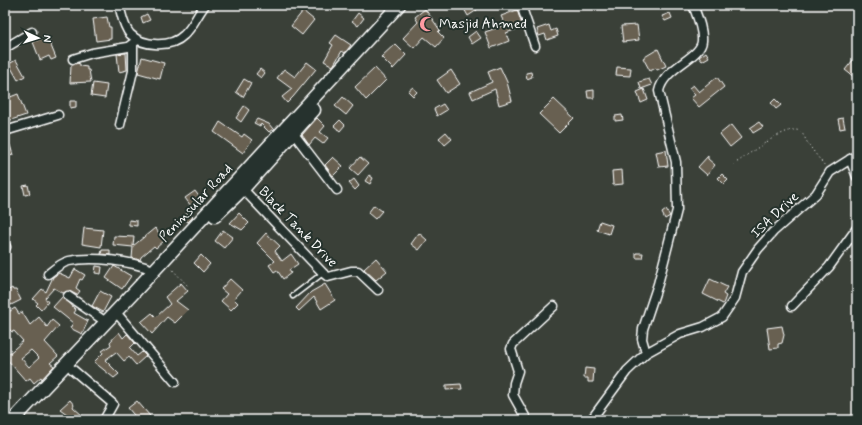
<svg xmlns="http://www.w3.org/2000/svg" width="862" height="425" font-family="Mynerve,sans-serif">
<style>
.building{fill:#686051;stroke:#fff;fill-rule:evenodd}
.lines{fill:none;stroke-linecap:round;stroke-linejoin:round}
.service-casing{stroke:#fff;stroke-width:7}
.minor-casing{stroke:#fff;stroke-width:11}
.primary-casing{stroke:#fff;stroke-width:15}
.path{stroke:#fff;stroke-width:1;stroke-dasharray:1 3;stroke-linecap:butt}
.service{stroke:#26332d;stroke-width:4}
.minor{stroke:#26332d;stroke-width:8}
.primary{stroke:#26332d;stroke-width:12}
.labels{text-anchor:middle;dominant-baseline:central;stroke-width:4;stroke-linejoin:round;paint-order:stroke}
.poi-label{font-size:14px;fill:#fff;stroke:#26332d;text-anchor:start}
.street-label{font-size:14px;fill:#fff;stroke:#26332d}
</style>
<rect width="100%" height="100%" fill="#3a4038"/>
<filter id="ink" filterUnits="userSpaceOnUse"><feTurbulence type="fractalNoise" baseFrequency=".025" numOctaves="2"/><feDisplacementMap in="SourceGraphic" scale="8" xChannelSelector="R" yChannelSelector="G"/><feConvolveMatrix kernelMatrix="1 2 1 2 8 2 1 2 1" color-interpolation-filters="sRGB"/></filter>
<g filter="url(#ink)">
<path class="building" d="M462,5h12l3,5 -9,6z
M425,9l15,21 -2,2 6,6 -8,9 -12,-10 -10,11 -11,-10 15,-16 -3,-5z
M517,10l6,17 -17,6 3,8 -18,7 -6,-16 20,-7 -4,-9z
M303,11l11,9 -12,15 -11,-9z
M358,13l6,5 -6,8 -6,-5z
M670,13l2,5 -7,3 -3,-5z
M147,14l3,6 -7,3 -2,-6z
M107,17l2,10h2v12l-15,2 -3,-22z
M549,25l2,6 5,-2 2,7 -11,4 -2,-6 -6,2 -2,-7z
M637,25l2,15 -16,2 -2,-16z
M476,31l5,7 -9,6 -4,-7z
M336,35l15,10 -6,8 -3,-2 -9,15 -9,-5 9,-16 -3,-2z
M47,36l9,22 -5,2 -2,-4 -9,4 -7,-18z
M395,44l11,11 -13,14 -12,-12z
M658,49l8,17 -9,4 -1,-2 -6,3 -7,-13z
M706,52l3,5 -7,4 -3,-4z
M126,53l1,17 -8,2 -2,-18z
M857,55v19l-3,3 -9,-7z
M142,57l22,6 -4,16 -22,-6z
M16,60l9,16 -7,4 -9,-16z
M307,62l9,7 -23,28 -6,6 -5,-6 10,-8 -15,-11 7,-9 11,8z
M77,63l3,1v2l7,1v3h2l2,12 -21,1 1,-17z
M500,67l7,15 5,19 -13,4 -4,-16 -22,10 -3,-7 22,-10 -4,-10z
M617,67l14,1 -1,8 -14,-1z
M375,68l11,12 -20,20 -11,-13z
M260,69l5,4 -4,5 -5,-4z
M451,70l9,14 -14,9 -9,-13z
M531,72l1,5 -5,2 -1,-6z
M717,77l7,10 -25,20 -8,-9 4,-3 -6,-7 4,-3 6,7z
M244,79l7,4 -8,14 -7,-5z
M649,79l3,6 -11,4 -2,-7z
M93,83l14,2 -2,13 -14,-2z
M413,87l4,5 -4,4 -5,-5z
M644,89l4,11 -7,3 -4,-11z
M594,90v8h-6l-1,-7z
M18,94l8,21 -21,7v-23z
M343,97l10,9 -7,9 -11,-9z
M554,99l20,19 -15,15 -20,-19z
M775,99l6,6 -5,4 -5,-6z
M70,101h6v6l-6,1z
M443,104l4,6 -10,6 -3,-7z
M244,106l5,4 -8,12 -5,-4z
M622,115l1,5 -8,1v-5z
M317,118l8,8 -5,6 8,6 -5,6 -8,-6 -6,7 -7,-10z
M843,118l2,10 -5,1 -2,-10z
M257,119l12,5 4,5 -4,3 -8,-8 -1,2 -6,-3z
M340,120l5,5 -5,6 -6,-5z
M220,122l22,15 2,-3 8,6 -9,13 -29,-21z
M759,122l4,5 -10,6 -3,-5z
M731,125l10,13 -11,9 -10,-13z
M446,132l6,7 -7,6 -6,-7z
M10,145l3,10 -8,2v-11z
M666,150l2,16 -9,1 -3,-15z
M708,156v3l7,6 -8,10 -9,-8z
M333,157l10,9 -10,10 -8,-11z
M360,157l8,7 -10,11 -8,-7z
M622,170l1,14 -10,1 -1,-14z
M722,174l6,6 -4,4 -6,-6z
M369,175l4,3 -3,6 -5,-3z
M354,179l5,7 -4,4 -6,-7z
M28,185l2,9 -5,1 -2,-9z
M195,191l8,11 -9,8 -9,-12z
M374,205l8,6 -7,8 -7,-6z
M666,210l4,6 -5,3 -3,-6z
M187,213l6,4 -5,5 -5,-4z
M239,213l10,10 -7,7 -12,-7z
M129,220l8,1v5l-8,-1z
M600,221l12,4 -3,9 -12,-4z
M84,228l19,2 -2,17 -19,-3z
M155,228l10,12 -9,8 -2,-2 -13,11 -1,3 -8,-2 1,-11 -20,-2 1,-9 20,1 -1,9z
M223,230l10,7 -9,11 -9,-7z
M266,233l14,13 -5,5 7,10 9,-7 7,10 -9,6 2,3 -8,6 -6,-9 -3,2 -5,-7 6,-4 -18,-18z
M419,233l8,7 -8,10 -8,-6z
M102,250h8v5l-9,-1z
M636,253h7l-1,5h-6z
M201,255l9,9 -7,8 -9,-9z
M376,258l11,13 -11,9 -12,-11z
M96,266l6,1 -1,7 -6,-1z
M114,266l17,10 -9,13 -16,-11z
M75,269l10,6 -3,5 -2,-1 -4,9 4,3 -3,4 -8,-4 -6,2 -9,-5 -9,10 3,4 -7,8 -5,-5 2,-2 -5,-4 9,-10 4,3 7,-15 6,-4 11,5z
M230,279l12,11 -8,9 4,4 -7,7 -10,-9 6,-7 -6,-5z
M710,279l17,8 -4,7 3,2 -3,8 -20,-10z
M181,283l7,8 -12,10 12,9 -13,13 -8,-6 -15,17 -11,-12 11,-9 4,4 14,-13 -5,-7z
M325,284l10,16 -14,9 -7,-12 -15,14 -3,-3 15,-16z
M12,288l1,2h3l5,10 -10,5 -5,-10 3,-2 -2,-2z
M100,291l11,6 -8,15 -11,-6z
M63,296l13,14 -2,3 14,8 -6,13 -12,-6 3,-5 -20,-16z
M15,308l4,6 3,-2 8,13 9,-8 8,10 5,-7 7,6 -14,16 13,14 -8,7 4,3 -12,13 -1,-2 -7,6 -4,-5 -4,3 -21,-24 18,-16 -9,-10 -2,1 -3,-3 -4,2v-17zM31,350l8,8 -10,9 -8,-9z
M782,326l2,9 -2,8 -4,1v4l-8,1 -3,-21z
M119,332l4,6 4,-4 8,9 -5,5 7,8 5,-4 4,4 -10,9 -7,-8 -5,4 -8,-9 -11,8 14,14 -5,4 -20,-16 9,-9 -1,-2 9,-6 -1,-3z
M585,368l9,1 -1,13h-5v-4h-4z
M461,384l1,5 -16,1v-5z
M70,400l4,5 -1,2 10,9 -3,4h-5l-15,-11z
M137,401l13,15 -4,4h-8l-10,-12z"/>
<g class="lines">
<g class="service-casing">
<path id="service" d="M293,296l30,-23"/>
</g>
<g class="minor-casing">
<path id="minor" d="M119,5c3,10 4,21 11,29 13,13 41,14 54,1 9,-8 13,-20 21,-30
M521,5l14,41
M5,48l27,-16
M73,59l19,-6 36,-6 8,-6
M120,125l13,-54v-27
M5,131l53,-16
M294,134l43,56
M850,159l7,18
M240,186l83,87 5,4 23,-6h7l20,19
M5,245l1,2
M48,274c6,-5 13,-11 21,-13 23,-5 63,0 84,9
M68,296l38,26
M792,306l37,-39 28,-39
M120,317l55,65
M646,353l-4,-14 1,-10 15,-45 19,-74 -1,-48 -17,-71c5,-24 42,-33 43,-50 1,-12 -5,-25 -9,-36
M72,369l41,35 -9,16
M527,420l-14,-25 1,-12 4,-12 -7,-22 2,-5 41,-38
M591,420l36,-49 19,-18 34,-19 23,-7 19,-10 13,-19 7,-26 16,-23 15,-17 43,-38 14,-22 27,-17"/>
</g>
<g class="primary-casing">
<path id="primary" d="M215,216l28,-27 71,-79
M13,420l112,-118 274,-297"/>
</g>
<path class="path" d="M734,164c11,-6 55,-43 67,-32 3,3 5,9 8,13 5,7 11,15 17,22
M170,267l18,19"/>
<use href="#service" class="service"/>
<use href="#minor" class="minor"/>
<use href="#primary" class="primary"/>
</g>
</g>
<defs>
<g id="mosque-bare" transform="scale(1.2)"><path d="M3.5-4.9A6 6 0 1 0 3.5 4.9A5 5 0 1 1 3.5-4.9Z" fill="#ff9aa2" stroke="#26332d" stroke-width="2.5" paint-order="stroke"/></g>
</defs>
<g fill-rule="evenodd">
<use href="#mosque-bare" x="427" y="24"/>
</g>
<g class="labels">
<g class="poi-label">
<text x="439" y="24">Masjid Ahmed</text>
</g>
<g class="street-label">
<text transform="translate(196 203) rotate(-47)">Peninsular Road</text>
<text transform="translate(775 215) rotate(-44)">ISA Drive</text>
<text transform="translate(298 227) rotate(46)">Black Tank Drive</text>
</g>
</g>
<rect width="862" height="425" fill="none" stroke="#26332d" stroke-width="20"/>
<rect x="10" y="10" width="842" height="405" fill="none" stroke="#fff" stroke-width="1.5" filter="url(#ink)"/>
<g transform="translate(38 38) rotate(94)" stroke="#26332d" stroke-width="3" paint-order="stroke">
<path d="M0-3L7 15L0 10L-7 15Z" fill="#ffffff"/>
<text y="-6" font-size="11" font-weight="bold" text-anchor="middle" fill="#ffffff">N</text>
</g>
</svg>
